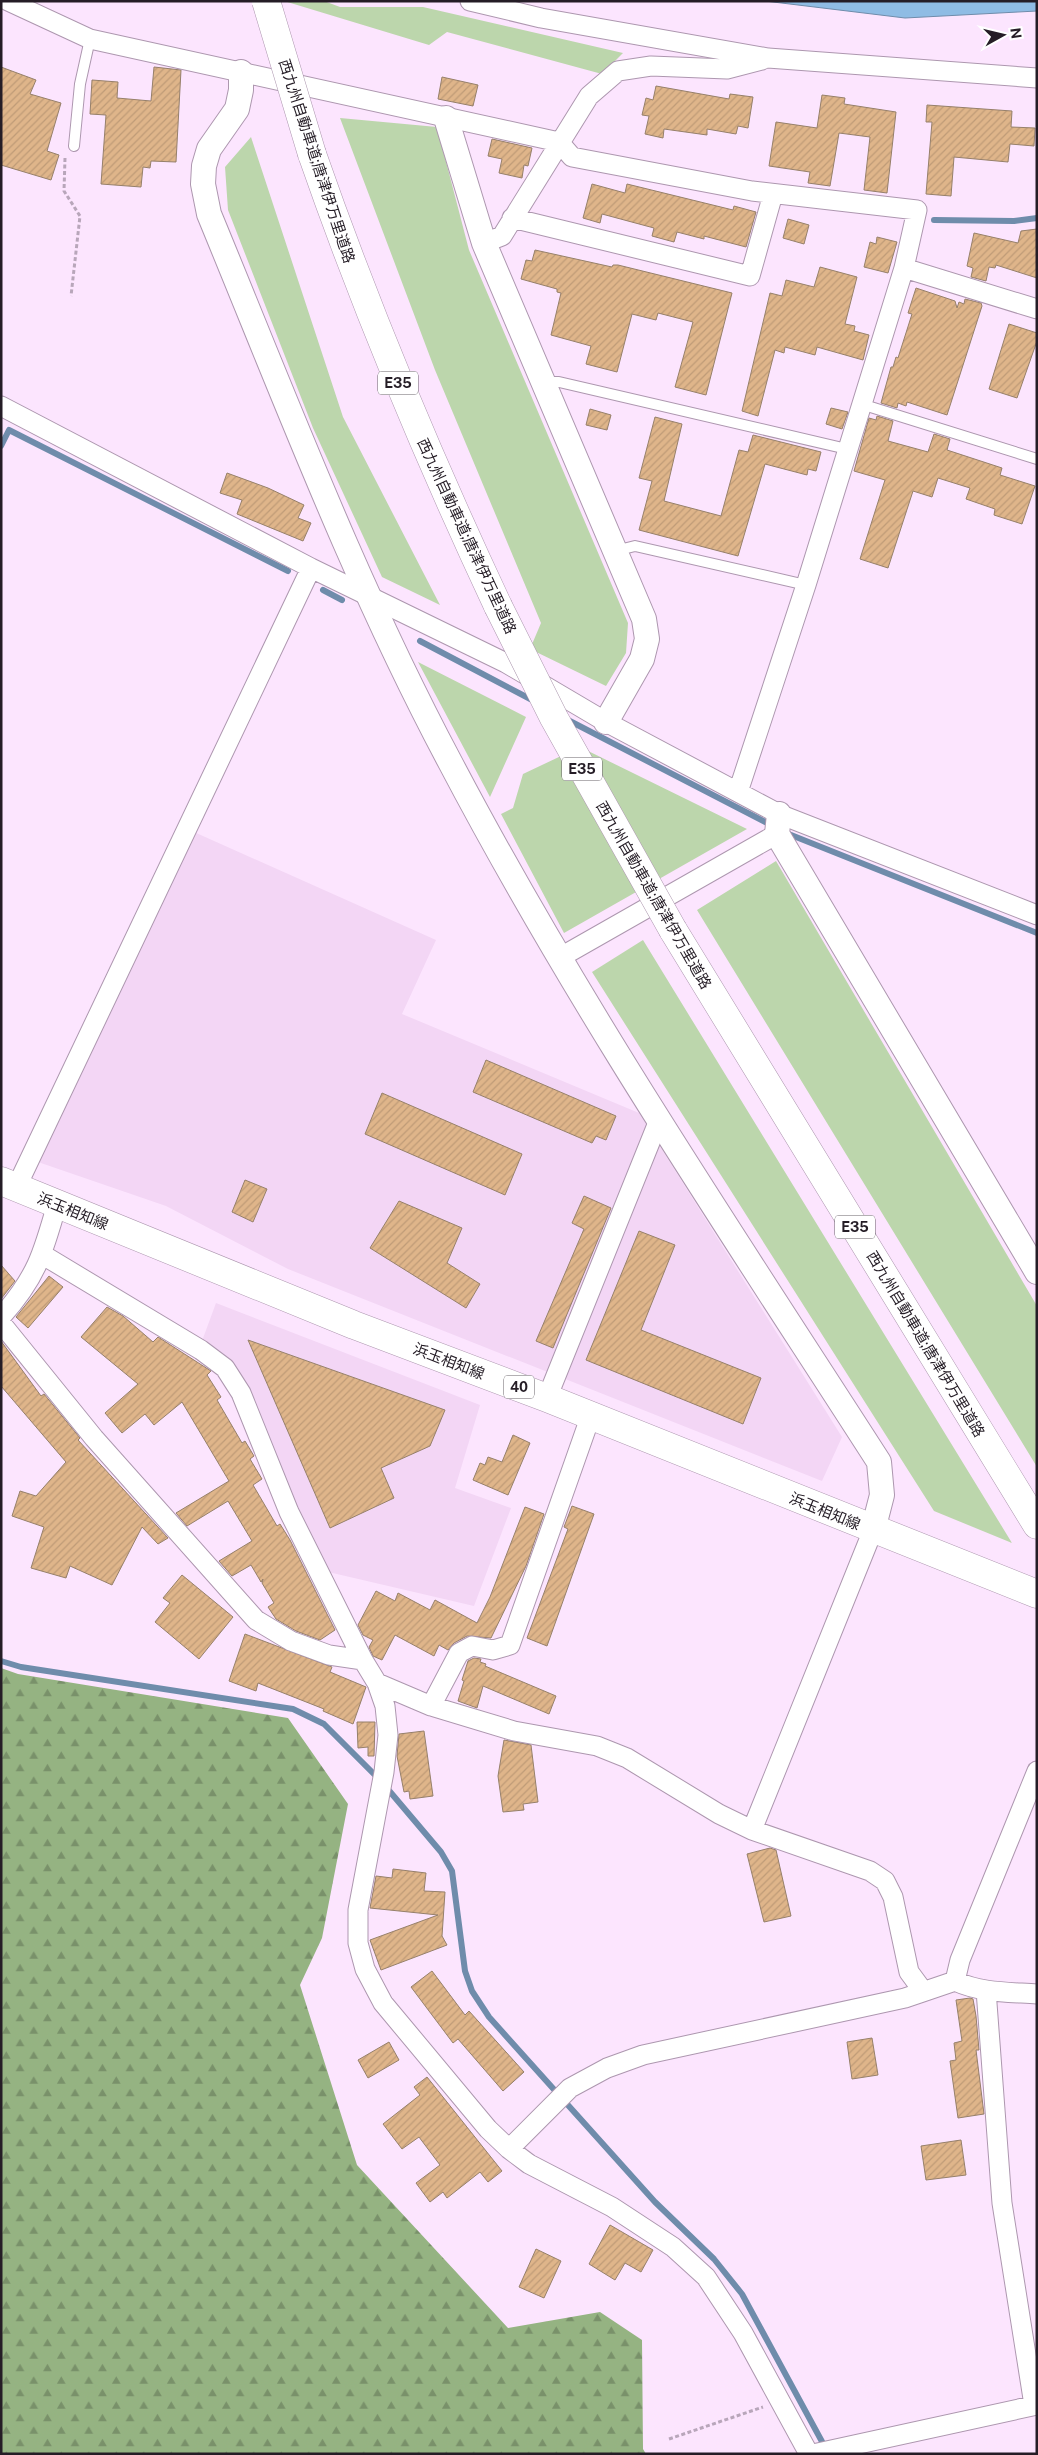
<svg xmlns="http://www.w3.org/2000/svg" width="1038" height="2455" font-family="'Public Sans','Noto Sans JP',sans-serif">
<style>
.built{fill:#f3d6f5}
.grass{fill:#bcd6ac}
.forest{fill:url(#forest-firs)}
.water{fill:#8fbce4;stroke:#6f8cab}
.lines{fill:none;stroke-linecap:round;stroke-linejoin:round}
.stream{stroke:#6f8cab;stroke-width:6}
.building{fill:url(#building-hatch);stroke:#96806a}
.service-casing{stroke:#ad97af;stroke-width:12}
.minor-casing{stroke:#ad97af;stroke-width:21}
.tertiary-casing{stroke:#ad97af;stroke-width:26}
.primary-casing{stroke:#ad97af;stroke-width:29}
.motorway-casing{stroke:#ad97af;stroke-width:29}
.path{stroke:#b8a6ba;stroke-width:3;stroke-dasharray:4 2.5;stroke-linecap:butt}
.service{stroke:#fff;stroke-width:10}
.minor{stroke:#fff;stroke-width:19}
.tertiary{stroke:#fff;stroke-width:24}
.primary{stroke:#fff;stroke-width:28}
.motorway{stroke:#fff;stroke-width:28}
.motorway-bridge-casing{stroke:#ad97af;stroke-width:29;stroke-linecap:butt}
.motorway-bridge{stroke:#fff;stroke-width:28}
.labels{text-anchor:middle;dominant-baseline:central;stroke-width:5;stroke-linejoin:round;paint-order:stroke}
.shield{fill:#fff;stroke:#666167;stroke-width:1}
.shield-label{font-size:14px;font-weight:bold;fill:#251d26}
.street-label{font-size:15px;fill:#251d26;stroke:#fff}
</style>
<defs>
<pattern id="forest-firs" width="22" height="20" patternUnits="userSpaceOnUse" patternTransform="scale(1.25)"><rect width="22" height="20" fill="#95b382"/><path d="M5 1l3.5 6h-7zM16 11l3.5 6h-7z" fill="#79916a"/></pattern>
<pattern id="building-hatch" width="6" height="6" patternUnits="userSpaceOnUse" patternTransform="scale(1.25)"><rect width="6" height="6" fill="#dfb58a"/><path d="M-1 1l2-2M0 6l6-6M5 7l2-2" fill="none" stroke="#bf9b77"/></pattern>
</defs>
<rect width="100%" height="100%" fill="#fce5fe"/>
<path class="built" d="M194,832l242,108 -34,74 237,99 203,324 -20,44 -534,-212 -122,-63 -128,-44z
M216,1303l264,102 -25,83 56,20 -37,98 -150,-35 -32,-64 -54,-137 -36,-29z"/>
<path class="grass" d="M284,1h40l16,6h83l200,46 -21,21 -155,-42 -18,13z
M340,118l97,9 32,123 159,373 -2,30 -20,33 -76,-37 11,-26 -106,-253z
M251,137l92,280 97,188 -58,-28 -69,-149 -85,-218 -3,-43z
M418,662l108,55 -36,80z
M580,747l167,82 -183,104 -63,-119 12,-6 10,-34z
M776,861l261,445v161l-340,-557z
M643,940l369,603 -78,-32 -342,-539z"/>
<path class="forest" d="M1,1668l17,6 270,44 60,86 -26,134 -22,47 57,180 151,163 92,-16 42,28 1,109 3,5h-645z"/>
<path class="water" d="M765,1h272v10l-132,7z"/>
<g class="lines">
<path class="stream" d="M934,220l80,1 23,-3
M1,446l8,-16 279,141
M323,590l19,10
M420,641l116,61
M564,718l209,108
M786,833l251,100
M1,1661l20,6 272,42 31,15 55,55
M386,1787l55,65 11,19 13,100 7,20 17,26 166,185 59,57 28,35 84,155"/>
</g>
<path class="building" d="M1,67l35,13 -6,14 31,9 -14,48 12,4 -8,25 -50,-15z
M154,67l27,3 -5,92 -25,-1 -1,7 -7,-1 -2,20 -40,-3 5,-69 -16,-1 2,-34 26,2 -1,16 34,3z
M442,77l36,8 -5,21 -35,-7z
M656,86l73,13 1,-5 23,3 -5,31 -10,-2 -2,8 -29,-5v6l-43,-6 -1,9 -18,-4 4,-18 -7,-1 4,-17 7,2z
M822,95l23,3 -1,6 52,8 -9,81 -23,-3 6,-53 -31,-4 -9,53 -22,-3 2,-11 -41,-6 7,-44 41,6z
M927,105l85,6 -1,16 24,1 -1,18 -24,-2 -2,18 -54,-5 -3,39 -25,-2 6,-72h-6z
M492,139l40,9 -4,18 -4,-1 -2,13 -23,-5 3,-14 -14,-3z
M592,184l33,9 2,-9 106,26 1,-4 22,6 -10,35 -42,-11v3l-27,-7 -3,10 -22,-6 2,-8 -52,-14 -2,9 -17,-5z
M788,219l21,6 -5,19 -21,-6z
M1037,229v49l-41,-13 -1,3 -6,-1 -3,14 -15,-4 2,-9 -6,-2 7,-33 44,10 3,-12z
M877,237l20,5 -9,31 -24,-6 6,-25 6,2z
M535,250l77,17 1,-2h5l114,28 -26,102 -31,-8 18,-65 -35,-9 -2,7 -24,-6 -15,58 -31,-8 5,-18 -40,-11 10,-42 -4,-1v-3l-36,-10 5,-19 6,1z
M820,267l37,10 -12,47 10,2 -1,5 15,4 -6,25 -46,-13 -2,8 -30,-8 -1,6 -9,-3 -17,66 -16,-5 28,-118 12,3 4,-16 28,7z
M916,288l39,13 2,7 2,-6 5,2 1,-5 16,4 1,3 -35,109 -40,-13 -1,4 -8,-3 -1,5 -16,-5 10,-36h2l3,-10 2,1 14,-44 -4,-1z
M1009,324l28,9v8l-20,57 -28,-9z
M831,408l17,4 -6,17 -16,-5z
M590,409l21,6 -4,15 -21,-5z
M877,416l16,5 -5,20 40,11 6,-18 16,5 -3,11 55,18 -2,7 35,11 -13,38 -28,-9 1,-6 -29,-10 4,-11 -32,-10 -6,19 -19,-6 -25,77 -28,-9 25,-79 -31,-9 15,-53 7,2z
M655,417l27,7 -18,77 57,15 18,-66 9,2 5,-17 68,17 -5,19 -8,-2 -1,6 -42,-11 -27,92 -99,-26 13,-49 -13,-3z
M227,473l41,15 36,17 -6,13 13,5 -8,18 -66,-27 5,-14 -22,-7z
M486,1060l130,56 -10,24 -10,-4 -4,7 -119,-51z
M382,1093l140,61 -17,41 -140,-61z
M245,1180l22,9 -14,33 -21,-10z
M584,1196l27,12 -58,140 -17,-7 48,-112 -12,-6z
M399,1201l63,27 -15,35 33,21 -14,24 -96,-60z
M639,1231l36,14 -34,85 120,48 -18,46 -157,-64z
M1,1265l14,16 -14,18z
M49,1276l14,11 -35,41 -12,-11z
M107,1307l16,9 30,26 5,-5 53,34 -4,4 14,22 -4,3 25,43 3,-2 9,15 -4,3 12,20 -9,6 24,41 3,-2 10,16 45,90 -15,10 -24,-9 -20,-12 -8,-12 6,-4 -12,-20 1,-4 -2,3 -10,-17 -19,11 -13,-15 33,-20 -24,-40 -41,25 -11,-13 53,-32 -47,-79 -28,23 -9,-11 -23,19 -17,-20 33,-29 -57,-47z
M248,1340l197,70 -15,36 -49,22 13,30 -64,30z
M1,1341l40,55 3,-2 36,44 -2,2 90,98 -10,6 -16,-17 -30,58 -42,-19 -4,12 -35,-10 13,-41 -32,-11 8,-25 16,5 30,-34 -65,-76z
M513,1435l17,8 -22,52 -35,-15 7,-17 5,2 3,-8 14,5z
M572,1506l22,8 -47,132 -20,-8 41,-109 -4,-2z
M525,1507l19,7 -18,52 -35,72 -24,-2 -13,7 -6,7 -9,-5 -5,11 -39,-21 -13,25 -9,-4 -4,-9 4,-7 -10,-5 -5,-10 18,-34 19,10 3,-8 32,17 5,-10 42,23 13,-26z
M182,1575l51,42 -34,42 -44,-37 15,-19 -7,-5z
M245,1634l87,33 -2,5 36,15 -13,37 -30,-13 1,-2 -66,-26 -2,8 -27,-10z
M474,1658l7,1 -1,3 6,2 -1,2 71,30 -7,18 -66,-28 -6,22 -19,-7 6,-20 -2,-1 6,-19z
M357,1722h18l-1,34h-6v-9l-10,1z
M424,1731l9,65 -23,3 -1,-8 -5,1 -7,-36 2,-22z
M504,1740l27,5 7,57 -15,2 1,6 -21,2 -5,-36z
M770,1848l6,2 15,66 -27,6 -17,-68z
M393,1869l33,4 -2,18 21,1 -3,44 5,9 -66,25 -11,-30 68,-25 -68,-7 6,-32 16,2z
M432,1971l33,44 4,-4 55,61 -21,19 -45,-52 -5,4 -42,-56z
M970,1998l3,1 3,17 3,34h-3l8,64 -26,4 -8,-57 6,-1 -2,-17 8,-2 -6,-41z
M872,2038l6,37 -26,4 -5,-37z
M389,2042l10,18 -31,18 -10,-18z
M427,2077l75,94 -14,11 -8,-10 -33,26 -4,-6 -13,10 -14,-19 24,-18 -21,-28 -17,12 -19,-25 37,-29 -6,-8z
M961,2140l5,35 -40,5 -5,-34z
M610,2225l43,25 -12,22 -16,-9 -10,17 -26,-16z
M536,2249l25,12 -17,37 -25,-11z"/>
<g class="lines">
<g class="service-casing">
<path id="service" d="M74,146l6,-62 10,-45
M543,382h16l288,67
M861,404l176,55
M615,551l20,-5 171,39"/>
</g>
<g class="minor-casing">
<path id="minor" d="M8,1l82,38 469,103 13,15 180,34 165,19 -13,58 -98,317 -68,207
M470,1l71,17 227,40 269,20
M512,218l238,58 23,-82
M484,243l18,-7 87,-140 29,-25 33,-5 76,3 35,-9
M904,268l133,41
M1,406l310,162 195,95 100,59 173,92 258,101
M559,958l218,-124
M16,1188l295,-620
M43,1255l158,95 24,18 16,25 48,119 74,148 14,23 8,23 3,29 -4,37 -26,138v33l7,26 18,34 105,126 21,20 20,15 83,43 61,40 33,30 37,56 66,121
M1,1317c35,-39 42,-63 56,-113
M1,1323l93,115 162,182 35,21 38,14 34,5
M547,1398l112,-278
M377,1683l54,23 83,25 83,15 30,12 92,56 33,16 118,41 15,10 8,16 16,75 14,19
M431,1706l28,-53 13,-7 21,4 17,-5 81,-230
M752,1830l121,-300
M955,1981l5,-21 77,-189
M986,1990l16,213 32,202
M509,2149l61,-61 37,-20 36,-13 262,-57 50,-17c26,12 54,11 82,13
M813,2454l224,-49"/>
</g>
<g class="tertiary-casing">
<path id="tertiary" d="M241,72v18l-4,19 -28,40 -5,17 -1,18 6,30c76,184 147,372 241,548 127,242 281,470 429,700l3,33 -9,35
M446,118l38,125 160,376 3,20 -5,20 -36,63
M779,814l-2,20 260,438"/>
</g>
<g class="primary-casing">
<path id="primary" d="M1,1181l353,144 193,73 490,196"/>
</g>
<g class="motorway-casing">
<path id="motorway" d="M312,154c54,155 116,303 186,452
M673,930l364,595"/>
</g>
<path class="path" d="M65,158l-1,33 16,25 -9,80
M669,2439l94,-32"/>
<use href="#service" class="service"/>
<use href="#minor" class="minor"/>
<use href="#tertiary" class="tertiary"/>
<use href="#primary" class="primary"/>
<use href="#motorway" class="motorway"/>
<g class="motorway-bridge-casing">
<path id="motorway-bridge" d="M266,1l46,153
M498,606l56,112 119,212"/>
</g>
<use href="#motorway-bridge" class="motorway-bridge"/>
</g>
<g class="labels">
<g class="shield">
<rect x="378" y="371.5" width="40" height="23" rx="4"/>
<rect x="562" y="757.5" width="40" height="23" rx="4"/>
<rect x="835" y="1215.5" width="40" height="23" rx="4"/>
<rect x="504" y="1375.5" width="30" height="23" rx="4"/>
</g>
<g class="shield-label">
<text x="398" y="383">E35</text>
<text x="582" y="769">E35</text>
<text x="855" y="1227">E35</text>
<text x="519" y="1387">40</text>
</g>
<g class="street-label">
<text transform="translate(317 161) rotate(72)">西九州自動車道;唐津伊万里道路</text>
<text transform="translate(467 536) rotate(65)">西九州自動車道;唐津伊万里道路</text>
<text transform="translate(654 895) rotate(60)">西九州自動車道;唐津伊万里道路</text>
<text transform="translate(73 1211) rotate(22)">浜玉相知線</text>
<text transform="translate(926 1344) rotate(59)">西九州自動車道;唐津伊万里道路</text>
<text transform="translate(449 1361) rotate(21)">浜玉相知線</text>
<text transform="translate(825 1511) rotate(22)">浜玉相知線</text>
</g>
</g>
<rect width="1038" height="2455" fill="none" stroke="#251d26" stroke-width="5"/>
<g transform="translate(1003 35) rotate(82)" stroke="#ffffff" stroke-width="4" paint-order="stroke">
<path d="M0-4L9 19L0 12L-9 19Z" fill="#251d26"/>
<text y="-8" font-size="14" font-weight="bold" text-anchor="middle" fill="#251d26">N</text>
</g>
</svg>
